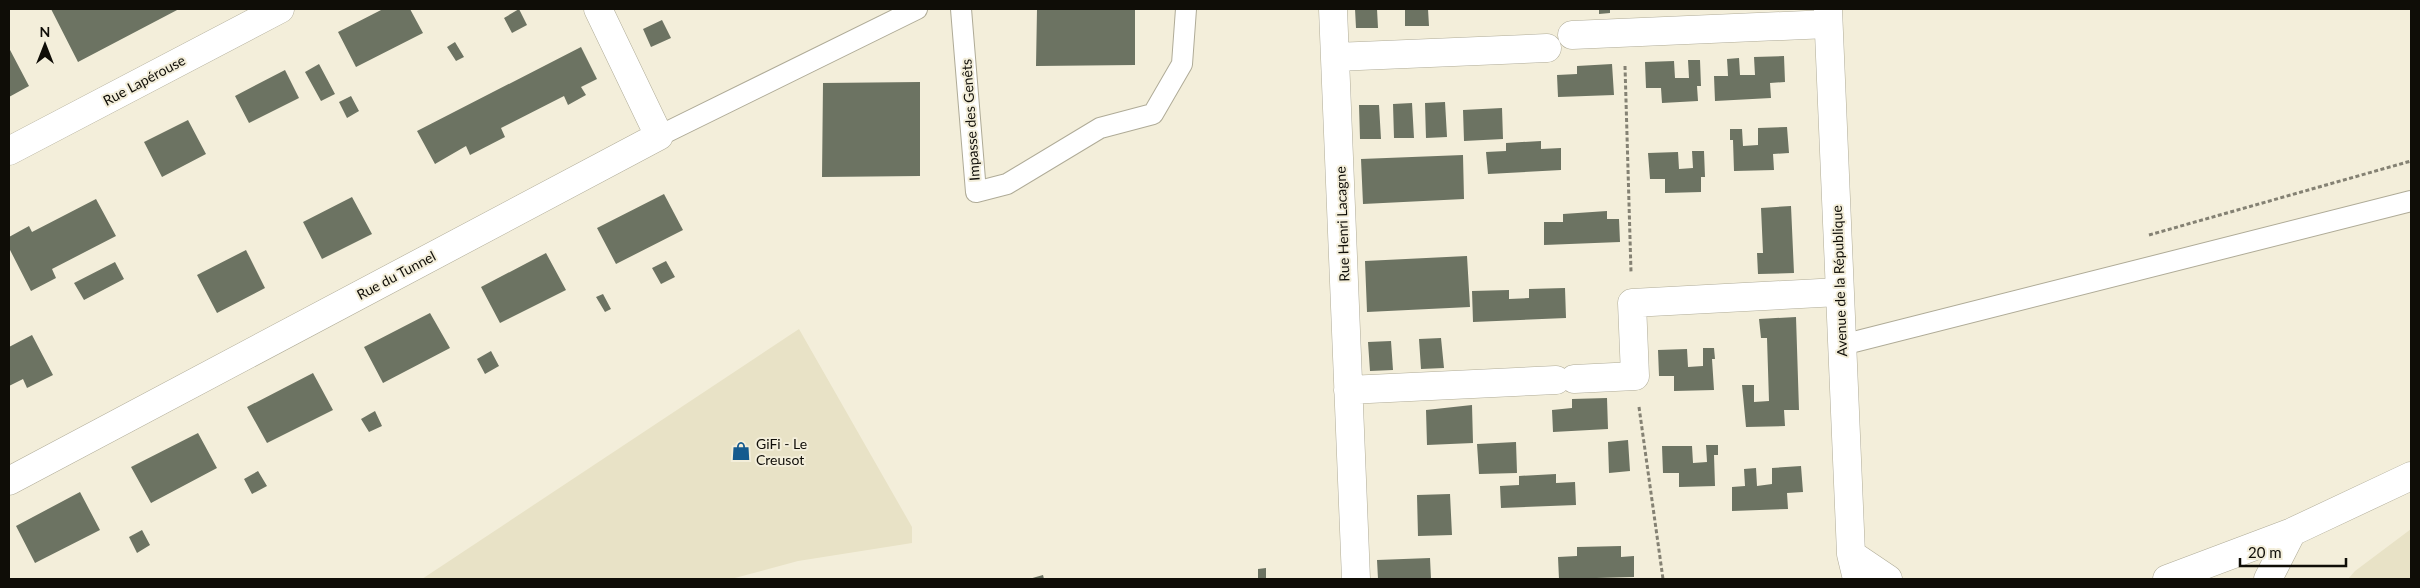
<svg xmlns="http://www.w3.org/2000/svg" width="2420" height="588" font-family="Lato,sans-serif">
<style>
.built{fill:#e8e2c6}
.building{fill:#6c7362}
.lines{fill:none;stroke-linecap:round;stroke-linejoin:round}
.service-casing{stroke:#afab97;stroke-width:22}
.minor-casing{stroke:#afab97;stroke-width:29}
.tertiary-casing{stroke:#afab97;stroke-width:29}
.path{stroke:#848173;stroke-width:3;stroke-dasharray:4 2.5;stroke-linecap:butt}
.service{stroke:#fff;stroke-width:20}
.minor{stroke:#fff;stroke-width:28}
.tertiary{stroke:#fff;stroke-width:28}
.labels{text-anchor:middle;dominant-baseline:central;stroke-width:4;stroke-linejoin:round;paint-order:stroke}
.street-label{font-size:14px;fill:#0f0d07;stroke:#f3eeda}
.poi-label{font-size:14px;fill:#0f0d07;stroke:#f3eeda;text-anchor:start}
</style>
<rect width="100%" height="100%" fill="#f3eeda"/>
<path class="built" d="M799,329l113,198v16l-114,18 -67,18h-309z
M2411,529v50h-63l7,-8z"/>
<path class="building" d="M51,9h128l-101,53z
M383,9h27l13,24 -67,34 -18,-35z
M519,9l8,16 -15,8 -8,-15z
M1037,9h98v56l-99,1z
M1355,9h22l1,19h-22z
M1405,9h23l1,17h-24z
M1599,9h11v4l-11,1z
M662,20l9,18 -20,9 -8,-18z
M455,42l9,15 -8,4 -9,-14z
M581,47l16,32 -16,8 5,8 -18,10 -4,-9 -63,32 4,9 -35,18 -4,-9 -31,18 -18,-33z
M9,48l20,38 -20,11z
M1784,56l1,26 -15,1 1,15 -56,3 -1,-25h14l-1,-17 12,-1 1,17h15l-1,-18z
M1688,60h12l1,26h-4l1,15 -36,2 -1,-15h-15l-1,-26 29,-1 1,17h14z
M319,64l16,30 -14,7 -16,-29z
M1612,64l2,31 -56,2 -1,-22 20,-1v-8z
M285,70l14,28 -50,25 -14,-27z
M920,82v94l-98,1 1,-94z
M351,96l8,15 -12,7 -8,-16z
M1445,102l2,35 -21,1 -1,-35z
M1412,103l2,35h-20l-1,-34z
M1359,105h20l2,34h-21z
M1502,108l1,31 -39,2 -1,-31z
M188,120l18,34 -44,23 -18,-35z
M1787,127l2,26 -16,1 1,16 -40,1 -1,-31h-3v-11h12l1,17 15,-1v-17z
M1541,141v8l20,-1v22l-73,4 -2,-22 20,-1v-8z
M1692,151h12l1,26h-4v15l-36,1v-14h-15l-2,-26 30,-1 1,17 14,-1z
M1463,155l1,44 -101,5 -2,-45z
M664,194l19,36 -67,34 -19,-36z
M352,197l20,37 -50,25 -19,-37z
M96,199l20,37 -64,33 4,9 -25,13 -22,-43v-11l20,-11 3,6z
M1791,206l3,67 -36,1 -1,-21h6l-2,-45z
M1607,211v8h12l1,23 -76,3v-23h19v-8z
M246,250l19,38 -48,25 -20,-38z
M546,253l20,37 -66,33 -19,-36z
M1467,256l3,51 -103,5 -2,-51z
M666,261l9,16 -14,7 -9,-16z
M115,262l9,17 -40,21 -10,-17z
M1565,288l1,30 -93,4 -1,-31 37,-1v9l20,-1v-9z
M603,294l8,15 -6,3 -9,-15z
M430,313l20,35 -67,35 -19,-36z
M1796,317l3,93h-15l1,16 -39,1 -4,-42h12v17l15,-1 -2,-63h-6l-2,-19z
M32,335l21,40 -26,13 -4,-9 -14,7v-39z
M1441,338l3,30 -23,1 -2,-30z
M1391,341l2,29 -23,1 -2,-29z
M1703,348h11l1,11h-3l2,31 -40,1v-15h-15l-1,-26 29,-1 1,18 15,-1z
M491,351l8,15 -14,8 -8,-15z
M313,373l20,37 -66,33 -20,-36z
M1607,398l1,31 -55,3 -1,-22 20,-2v-9z
M1472,405l1,38 -46,2 -1,-35z
M375,411l7,15 -13,6 -8,-13z
M198,433l19,35 -66,35 -20,-36z
M1628,440l2,31 -21,2 -1,-31z
M1516,442l1,31 -38,1 -2,-30z
M1706,445h12v10h-4l1,31 -36,1v-14h-16l-1,-27h30l1,17 14,-1z
M1801,466l2,26 -16,1 1,16 -56,2v-24l13,-1 -1,-17 12,-1 1,18 15,-2v-16z
M258,471l9,15 -15,8 -8,-15z
M1556,474v9l19,-1 1,23 -75,3 -1,-22 19,-1v-9z
M80,492l20,38 -65,33 -19,-37z
M1450,494l2,41 -34,1 -1,-41z
M142,530l8,15 -13,8 -8,-16z
M1621,546v11l13,-1v21l-75,2 -1,-22 19,-1v-9z
M1430,558l1,21h-53l-1,-19z
M1266,568v11h-8v-10z
M1043,575l1,4h-15z"/>
<g class="lines">
<g class="service-casing">
<path id="service" d="M961,9l15,183 31,-8 93,-56 53,-14 29,-50 4,-55
M659,136l258,-127
M1842,345l569,-144"/>
</g>
<g class="minor-casing">
<path id="minor" d="M1333,9l23,570
M1572,35l256,-11
M1335,57l212,-9
M9,151l271,-142
M1574,379l61,-3 -3,-73 207,-11
M1348,390l208,-10
M9,481l650,-345 -61,-127"/>
</g>
<g class="tertiary-casing">
<path id="tertiary" d="M1828,9l23,545 6,25
M1851,554l37,25
M2167,579l125,-47 119,-56
M2268,579l24,-47"/>
</g>
<path class="path" d="M1625,66l6,206
M2149,235l262,-74
M1639,407l24,172"/>
<use href="#service" class="service"/>
<use href="#minor" class="minor"/>
<use href="#tertiary" class="tertiary"/>
</g>
<defs>
<g id="shop-bare" transform="scale(1.5)"><path d="M-5-2.5h2.3a2.7 3.5 0 0 1 5.4 0H5L5.5 6h-11ZM-1.5-2.5h3a1.5 2.3 0 0 0-3 0Z" fill="#145a8e" stroke="#f3eeda" stroke-width="2.5" paint-order="stroke"/></g>
</defs>
<g fill-rule="evenodd">
<use href="#shop-bare" x="741" y="451"/>
</g>
<g class="labels">
<g class="street-label">
<text transform="translate(144 80) rotate(-28)">Rue Lapérouse</text>
<text transform="translate(970 120) rotate(-94)">Impasse des Genêts</text>
<text transform="translate(1342 224) rotate(-92)">Rue Henri Lacagne</text>
<text transform="translate(396 275) rotate(-28)">Rue du Tunnel</text>
<text transform="translate(1839 281) rotate(-92)">Avenue de la République</text>
</g>
<g class="poi-label">
<text x="756" y="443">GiFi - Le<tspan x="756" dy="16">Creusot</tspan></text>
</g>
</g>
<rect width="2420" height="588" fill="none" stroke="#0f0d07" stroke-width="20"/>
<g transform="translate(45 45)" stroke="#f3eeda" stroke-width="4" paint-order="stroke">
<path d="M0-4L9 19L0 12L-9 19Z" fill="#0f0d07"/>
<text y="-8" font-size="14" font-weight="bold" text-anchor="middle" fill="#0f0d07">N</text>
</g>
<path d="M2240 558v8h106v-8" fill="none" stroke="#0f0d07" stroke-width="2.5"/>
<text x="2248" y="558" font-size="15" fill="#0f0d07" stroke="#f3eeda" stroke-width="4" paint-order="stroke">20 m</text>
</svg>
